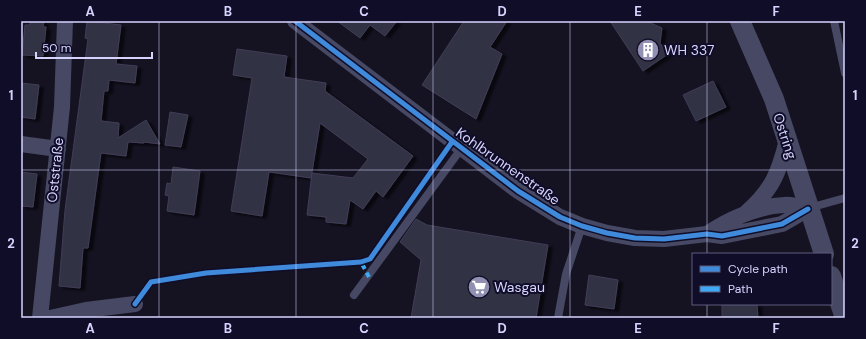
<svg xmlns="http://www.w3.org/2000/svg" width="866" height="339" font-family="'DM Sans',sans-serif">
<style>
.building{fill:#333144;stroke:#413d57;filter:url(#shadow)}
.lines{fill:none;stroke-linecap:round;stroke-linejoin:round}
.service{stroke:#474863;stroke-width:8}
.minor{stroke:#474863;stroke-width:16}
.tertiary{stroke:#474863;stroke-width:20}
.quiet{stroke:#3fa9f5;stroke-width:4;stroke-dasharray:8 4;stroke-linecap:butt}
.cycleway-casing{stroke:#100d28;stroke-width:8}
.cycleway{stroke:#408adc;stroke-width:5}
.grid{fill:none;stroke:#d6d4ff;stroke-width:1;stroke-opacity:0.55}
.labels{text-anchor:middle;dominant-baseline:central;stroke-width:4;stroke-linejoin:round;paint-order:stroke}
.poi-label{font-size:14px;fill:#d6d4ff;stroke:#100d28;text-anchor:start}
.street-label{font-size:14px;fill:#d6d4ff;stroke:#100d28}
.neatline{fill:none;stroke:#d6d4ff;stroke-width:1.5}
.grid-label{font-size:13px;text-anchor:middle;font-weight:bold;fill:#d6d4ff}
</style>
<defs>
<filter id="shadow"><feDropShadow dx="4.5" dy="2.5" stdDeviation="1" flood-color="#0009"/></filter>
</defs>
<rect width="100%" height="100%" fill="#151322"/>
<path class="building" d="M30,21h14l-1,6h3l-3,29 -21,-1 3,-30h5z
M87,21l34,4 -5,39 21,2 -2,17 -26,-3 -1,11h-4l-3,30 18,2 -1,15 28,-18 14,24 -16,-2v1l-16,-1 -2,14 -25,-3 -13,95h-5l-3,40 -21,-2 6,-76 23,-171 -3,-1z
M337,21h60l-12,15 -15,-11 -10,13z
M464,21h43l-17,26 12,7 -26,65 -54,-34z
M610,21h36l16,7 -2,15 8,11 -25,17z
M237,49l50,7 -3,21 42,6 -1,8 88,65 -30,41 -7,-6 -13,18 -13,-9 -4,24 -20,-2v-5l-19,-2 5,-42 41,5 15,-19 -48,-36 -9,55 -42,-6 -7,44 -31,-5 21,-133 -19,-3z
M713,81l13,26 -30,14 -13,-26z
M21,83l18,2 -4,34 -14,-2z
M170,112l18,3 -7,32 -16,-2z
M173,167l27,4 -6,44 -27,-4 2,-15 -4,-1 2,-12 4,1z
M21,172l16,2 -4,33 -12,-1z
M416,219l11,6 121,20 -12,73h-125l10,-58 -21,-18z
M589,275l29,5 -4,29 -29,-4z
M722,304h35l1,14h-36z"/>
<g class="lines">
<path class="service" d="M834,21l11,52
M809,208l36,-10
M354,295l107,-146
M558,318l8,-44 16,-48"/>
<path class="minor" d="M295,21l223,170 42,26 22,9 25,7 28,5 29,1 43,-5 15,2 60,-12 26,-15
M21,144l37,5
M746,213c26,-23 33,-40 41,-73
M707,234c20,-14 51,-28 77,-29 8,-1 17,2 24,4
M40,318l22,-211 3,-86
M50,318l36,-8 49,-6"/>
<path class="tertiary" d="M740,21l34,78 50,155
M831,276l14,42"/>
<path class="quiet" d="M361,262l8,15"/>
<g class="cycleway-casing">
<path id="cycleway" d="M295,21l223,170 42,26 22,9 25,7 28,5 29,1 43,-5 15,2 60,-12 26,-15
M135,304l16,-22 55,-9 155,-11 9,-3 82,-117"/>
</g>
<use href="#cycleway" class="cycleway"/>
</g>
<path class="grid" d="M159,21v297M296,21v297M433,21v297M570,21v297M707,21v233M21,170h824M707,304v14"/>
<defs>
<g id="building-disc" transform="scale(1.15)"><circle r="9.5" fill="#9290b2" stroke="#100d28"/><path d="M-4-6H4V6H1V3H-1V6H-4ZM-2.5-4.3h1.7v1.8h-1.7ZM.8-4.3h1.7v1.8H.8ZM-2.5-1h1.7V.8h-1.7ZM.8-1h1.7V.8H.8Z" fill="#fff"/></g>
<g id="supermarket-disc" transform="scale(1.15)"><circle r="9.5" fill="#9290b2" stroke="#100d28"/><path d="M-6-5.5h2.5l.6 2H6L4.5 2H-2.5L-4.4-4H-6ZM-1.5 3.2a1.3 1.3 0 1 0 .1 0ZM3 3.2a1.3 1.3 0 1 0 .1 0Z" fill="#fff"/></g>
</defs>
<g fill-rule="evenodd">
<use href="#building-disc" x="648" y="50"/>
<use href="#supermarket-disc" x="479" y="287"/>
</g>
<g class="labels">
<g class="poi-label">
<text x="664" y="50">WH 337</text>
<text x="494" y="287">Wasgau</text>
</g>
<g class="street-label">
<text transform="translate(785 136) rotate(72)">Ostring</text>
<text transform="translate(508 166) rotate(35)">Kohlbrunnenstraße</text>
<text transform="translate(55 170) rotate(-84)">Oststraße</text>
</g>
</g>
<rect width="866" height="339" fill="none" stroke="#100d28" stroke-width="44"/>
<rect x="692" y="253" width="140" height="52" fill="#100d28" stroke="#5f5d7e"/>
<rect x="700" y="266" width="20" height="6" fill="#408adc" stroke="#5f5d7e"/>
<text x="728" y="273" font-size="12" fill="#d6d4ff">Cycle path</text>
<rect x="700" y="286" width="20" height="6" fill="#3fa9f5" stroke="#5f5d7e"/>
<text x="728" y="293" font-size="12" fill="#d6d4ff">Path</text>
<path d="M36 52v6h116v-6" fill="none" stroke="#d6d4ff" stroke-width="2"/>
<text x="42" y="52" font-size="12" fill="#d6d4ff" stroke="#100d28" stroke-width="3" paint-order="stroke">50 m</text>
<rect x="22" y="22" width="822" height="295" class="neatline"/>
<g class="grid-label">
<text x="90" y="16">A</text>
<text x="228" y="16">B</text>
<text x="364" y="16">C</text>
<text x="502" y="16">D</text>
<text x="638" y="16">E</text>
<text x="776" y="16">F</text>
<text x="11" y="100">1</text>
<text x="855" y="100">1</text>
<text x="11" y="248">2</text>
<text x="855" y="248">2</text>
<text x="90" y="333">A</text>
<text x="228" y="333">B</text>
<text x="364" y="333">C</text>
<text x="502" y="333">D</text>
<text x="638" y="333">E</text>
<text x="776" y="333">F</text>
</g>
</svg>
